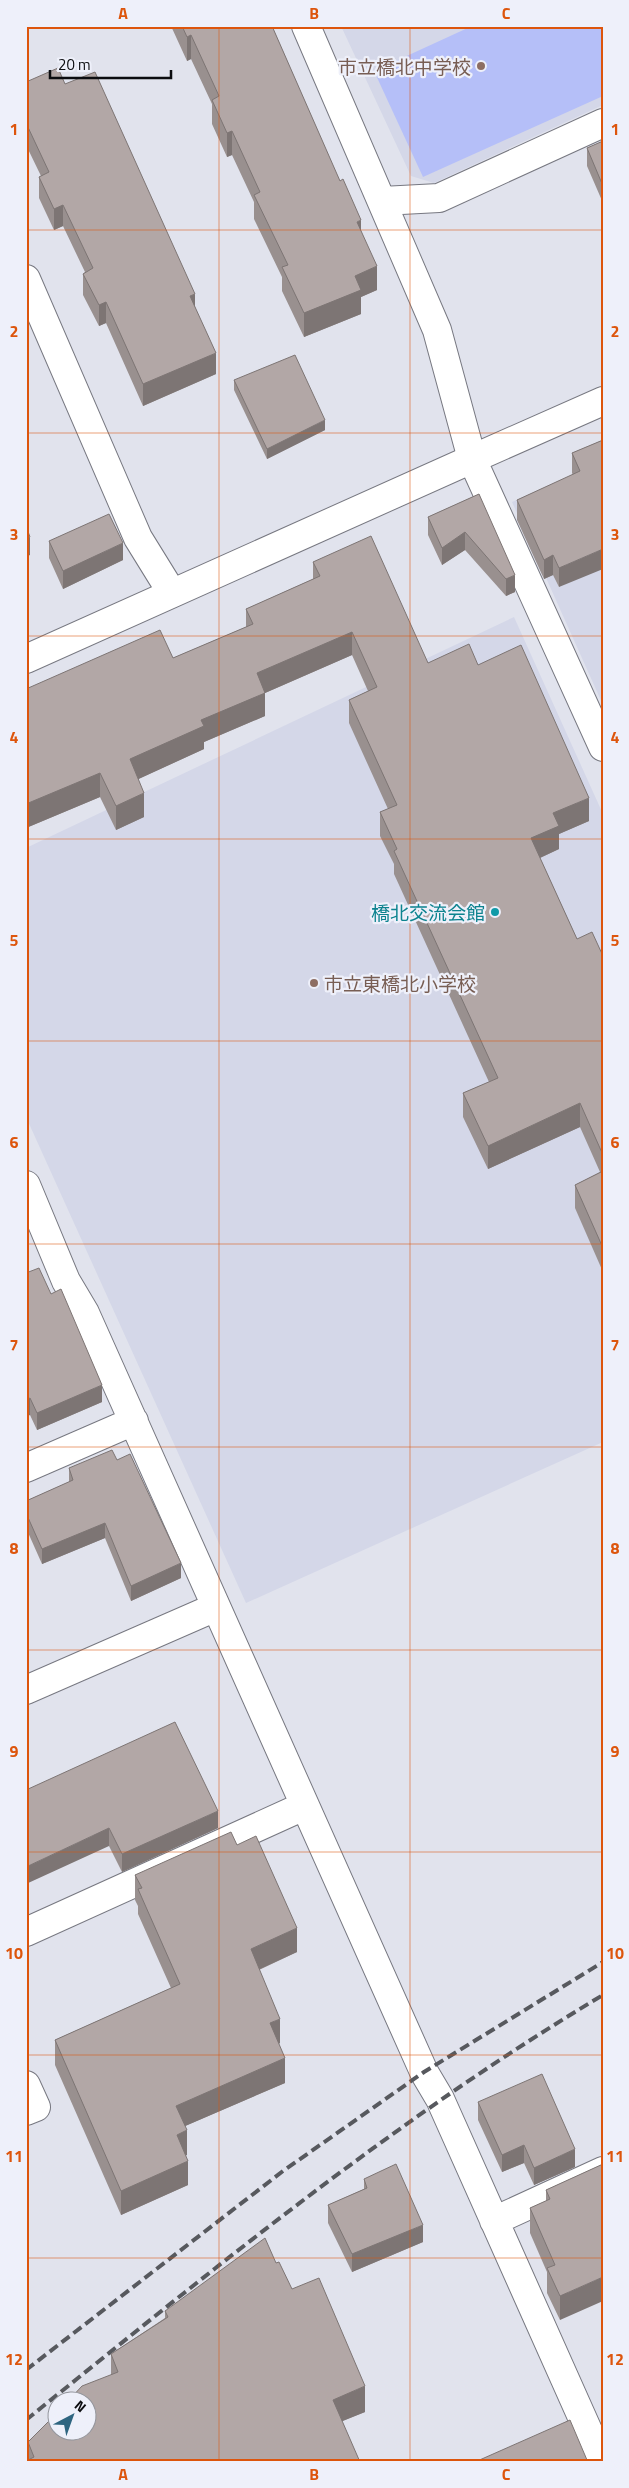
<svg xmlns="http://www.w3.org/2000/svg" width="629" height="2488" font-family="'Titillium Web','Noto Sans JP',sans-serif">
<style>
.built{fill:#d4d7e8}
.green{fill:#b5bff8}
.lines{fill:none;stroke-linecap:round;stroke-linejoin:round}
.street-casing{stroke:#777881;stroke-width:30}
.secondary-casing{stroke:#777881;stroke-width:30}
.street{stroke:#fff;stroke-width:28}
.secondary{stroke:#fff;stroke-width:28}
.rail{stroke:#57595e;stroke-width:4;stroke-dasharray:10 5;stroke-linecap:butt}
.wall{fill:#99908f}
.shaded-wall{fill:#7d7574}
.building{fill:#b2a7a6;stroke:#7d7574}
.grid{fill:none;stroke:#dd550c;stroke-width:1;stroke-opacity:0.55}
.education-dot{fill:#8d6e63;stroke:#eef0fa;stroke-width:2}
.culture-dot{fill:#0f9aa8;stroke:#eef0fa;stroke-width:2}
.labels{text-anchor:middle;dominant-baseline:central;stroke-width:4.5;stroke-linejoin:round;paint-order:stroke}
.education-label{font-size:19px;fill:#785e54;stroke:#eef0fa;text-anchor:end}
.culture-label{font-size:19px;fill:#0d838f;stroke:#eef0fa;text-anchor:end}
.neatline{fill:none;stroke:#dd550c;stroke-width:2}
.grid-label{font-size:16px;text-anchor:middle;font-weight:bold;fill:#dd550c}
</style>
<rect width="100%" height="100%" fill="#e1e3ed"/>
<path class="built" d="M341,26h262v79l-169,78 -23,-7z
M603,462v243l-91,-203z
M514,617l89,197v628l-357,161 -220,-486v-269z"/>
<path class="green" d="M472,26h131v70l-180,81 -49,-106z"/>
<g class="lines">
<g class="street-casing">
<path id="street" d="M306,26l131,304 35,129
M382,201l57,-3 164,-75
M26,279l112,259 34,55
M26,1185l40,96 19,32 339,759 16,27 162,363
M26,1468l108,-47
M26,1690l190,-83
M26,1932l278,-126
M26,2085l10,22 -10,4
M494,2221l109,-50"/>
</g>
<g class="secondary-casing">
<path id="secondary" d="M472,459l131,-58
M26,659l446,-200 131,288"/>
</g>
<use href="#street" class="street"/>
<use href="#secondary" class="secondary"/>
<path class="rail" d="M26,2370l257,-199 141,-99 179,-110
M26,2420c186,-150 371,-302 577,-425"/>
</g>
<path class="wall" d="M171,26h101l89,205 16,59 -16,7v17l-57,23 -22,-46v-14l-28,-58v-17l-22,-47 -5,2 -15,-33v-20l-21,-45 -4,2z
M26,82l39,2 130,223 21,67 -73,32 -37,-83 -7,3 -16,-31v-21l2,-2 -22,-46 -9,4 -15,-32v-21l2,-1 -15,-31z
M603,141v62l-16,-37v-18z
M234,380l91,50 -58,29 -33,-69z
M603,440l-44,147 -6,-12 -9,4 -27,-59v-20l56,-25 -1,-2v-20z
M479,494l36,98 -9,4 -41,-46 -23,15 -14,-30v-18z
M49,541l74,19 -60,29 -14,-31z
M313,562l115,101 50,2 111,156 -30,13v15l-19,9 37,81 26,17v316l-28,-64v-23l25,-13 -20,-45 -92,42 -25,-52v-24l26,-11 -95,-208v-10l-14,-28v-24l8,-3 -39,-86v-23l19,-9 -16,-36 -87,38v23l-61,26v7l-66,30 6,38 -28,13 -16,-33 -74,31v-139l147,-31 73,-31v-18l67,-30z
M26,1273l76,129 -65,28 -7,-15z
M117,1460l64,118 -50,23 -26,-63 -63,26 -16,-36v-27l43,-19v-14z
M26,1790l192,38 -96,44 -13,-26z
M237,1845l60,107 -38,18 21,73 -2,1 7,39 -100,43 2,29h-2l3,30 -67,30 -66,-150v-25l116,-52 -33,-74v-8l-3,-6v-25z
M478,2102l97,65 -41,18 -10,-22 -22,9 -24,-52z
M603,2164l-43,156 -13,-27v-21l-17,-39v-25l16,-7v-11z
M364,2179l59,63 -71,30 -24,-49v-18l36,-16z
M276,2263l89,149 -23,9 -314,39v-18l83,-67v-21l54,-36v-7z"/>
<path class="shaded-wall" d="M191,35v24l-4,2v-24z
M232,131v24l-5,2v-24z
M63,205v21l-9,4v-21z
M361,220v24l-4,-22z
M377,266v24l-16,7v17l-57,23v-24l51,-37z
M195,294v22l-5,-20z
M106,302v21l-7,3v-21z
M216,353v21l-73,32v-22z
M325,420v10l-58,29v-10z
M465,532v18l-23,15v-17z
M30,537v18l-4,2v-18z
M123,543v17l-60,29v-18z
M603,549v20l-44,18v-19z
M553,555v20l-9,4v-19z
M515,575v17l-9,4v-17z
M352,632v23l-87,38v23l-61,26v7l-74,34v-24l71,-39 56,-47z
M100,773v24l-74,31v-24z
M144,793v24l-28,13v-24z
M589,798v23l-30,13v15l-28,13v-24l22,-25z
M580,1103v24l-92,42v-23z
M102,1385v17l-65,28v-17z
M30,1398v17l-4,2v-17z
M105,1523v15l-63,26v-15z
M181,1563v15l-50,23v-15z
M218,1811v17l-96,44v-18z
M109,1828v18l-83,38v-17z
M297,1928v24l-46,21v-24z
M280,2019v24l-10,5v-25z
M285,2058v25l-109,47v-24z
M187,2130v25l-10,4v-24z
M524,2145v18l-22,9v-17z
M575,2149v18l-41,18v-17z
M188,2161v24l-67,30v-24z
M423,2225v17l-71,30v-18z
M603,2277v24l-43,19v-24z
M365,2386v26l-32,13v-25z"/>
<path class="building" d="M182,26h90l68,155 3,-2 18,41 -4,2 20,44 -22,10 6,14 -57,23 -22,-46 6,-2 -34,-70 6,-3 -28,-61 -5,2 -15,-33 7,-4 -28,-61 -4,2z
M58,68l7,16 30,-12 100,222 -5,2 26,57 -73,31 -37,-82 -7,3 -16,-31 10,-6 -30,-63 -9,4 -15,-32 10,-5 -23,-49v-41z
M603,141v45l-16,-38z
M295,355l30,65 -58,29 -33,-69z
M603,440v109l-44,19 -6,-13 -9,5 -27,-60 63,-29 -8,-18z
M479,494l36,81 -9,4 -41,-47 -23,16 -14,-31z
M109,514l14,29 -60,28 -14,-30z
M26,526l4,11 -4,2z
M371,536l57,127 41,-19 9,21 43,-20 68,153 -36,15 6,13 -28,12 46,101 15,-7 11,24v199l-23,-52 -92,43 -25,-53 35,-15 -104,-227 3,-2 -17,-37 17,-7 -48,-105 28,-13 -25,-55 -95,41 8,20 -64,27 3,6 -74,33 14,34 -28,13 -16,-33 -74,31v-115l134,-59 13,28 80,-34 -7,-15 74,-33 -7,-14z
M603,1171v77l-28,-63z
M39,1268l12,26 10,-5 41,96 -65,28 -7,-15 -4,2v-127z
M112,1450l5,10 13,-6 51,109 -50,23 -26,-63 -63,26 -16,-36v-12l47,-21 -4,-12z
M175,1722l43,89 -96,43 -13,-26 -83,39v-77z
M231,1832l6,13 19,-9 41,92 -46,21 29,70 -10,4 15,35 -109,48 11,24 -10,5 11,26 -67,30 -66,-151 125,-56 -42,-95 4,-1 -7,-13z
M542,2074l33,75 -41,19 -10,-23 -22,10 -24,-53z
M396,2164l27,61 -71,29 -24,-49 39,-17 -3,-9z
M603,2164v113l-43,19 -13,-28 8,-3 -25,-57 20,-9 -4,-9z
M265,2238l11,25 3,-1 13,27 27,-11 46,108 -32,14 27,62h-334v-1l8,-4 -6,-15 30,-30v18h30v-30h-19l13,-14 36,-14 -7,-18 57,-37 -3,-6z
M570,2420l17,40 -4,2h-108z"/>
<path class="grid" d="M219,26v2436M410,26v2436M26,230h577M26,433h577M26,636h577M26,839h577M26,1041h577M26,1244h577M26,1447h577M26,1650h577M26,1852h577M26,2055h577M26,2258h577"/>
<g class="education-dot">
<circle cx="481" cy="66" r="5"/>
<circle cx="314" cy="983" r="5"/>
</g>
<circle class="culture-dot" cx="495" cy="912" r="5"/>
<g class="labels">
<g class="education-label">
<text x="471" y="66">市立橋北中学校</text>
<text x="324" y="983" text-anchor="start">市立東橋北小学校</text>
</g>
<g class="culture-label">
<text x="485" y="912">橋北交流会館</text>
</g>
</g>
<rect width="629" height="2488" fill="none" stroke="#eef0fa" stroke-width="55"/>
<g transform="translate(72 2416) rotate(41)"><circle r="24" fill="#eef0fa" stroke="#93959c"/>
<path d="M0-4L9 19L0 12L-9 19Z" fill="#2e6580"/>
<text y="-8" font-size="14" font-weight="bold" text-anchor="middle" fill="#0b0c0f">N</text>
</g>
<path d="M50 70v8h121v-8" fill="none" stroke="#0b0c0f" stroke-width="2.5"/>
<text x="58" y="70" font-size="15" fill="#0b0c0f" stroke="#eef0fa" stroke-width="4" paint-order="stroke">20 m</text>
<rect x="28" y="28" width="574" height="2432" class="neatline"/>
<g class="grid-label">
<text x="123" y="19">A</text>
<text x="314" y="19">B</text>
<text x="506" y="19">C</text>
<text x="14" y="135">1</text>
<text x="615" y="135">1</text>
<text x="14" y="337">2</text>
<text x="615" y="337">2</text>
<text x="14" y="540">3</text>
<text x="615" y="540">3</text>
<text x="14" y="743">4</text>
<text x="615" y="743">4</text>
<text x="14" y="946">5</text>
<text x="615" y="946">5</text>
<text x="14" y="1148">6</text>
<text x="615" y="1148">6</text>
<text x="14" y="1351">7</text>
<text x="615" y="1351">7</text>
<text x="14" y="1554">8</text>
<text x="615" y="1554">8</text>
<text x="14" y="1757">9</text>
<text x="615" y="1757">9</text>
<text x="14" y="1959">10</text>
<text x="615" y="1959">10</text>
<text x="14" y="2162">11</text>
<text x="615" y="2162">11</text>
<text x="14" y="2365">12</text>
<text x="615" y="2365">12</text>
<text x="123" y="2480">A</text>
<text x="314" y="2480">B</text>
<text x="506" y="2480">C</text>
</g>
</svg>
